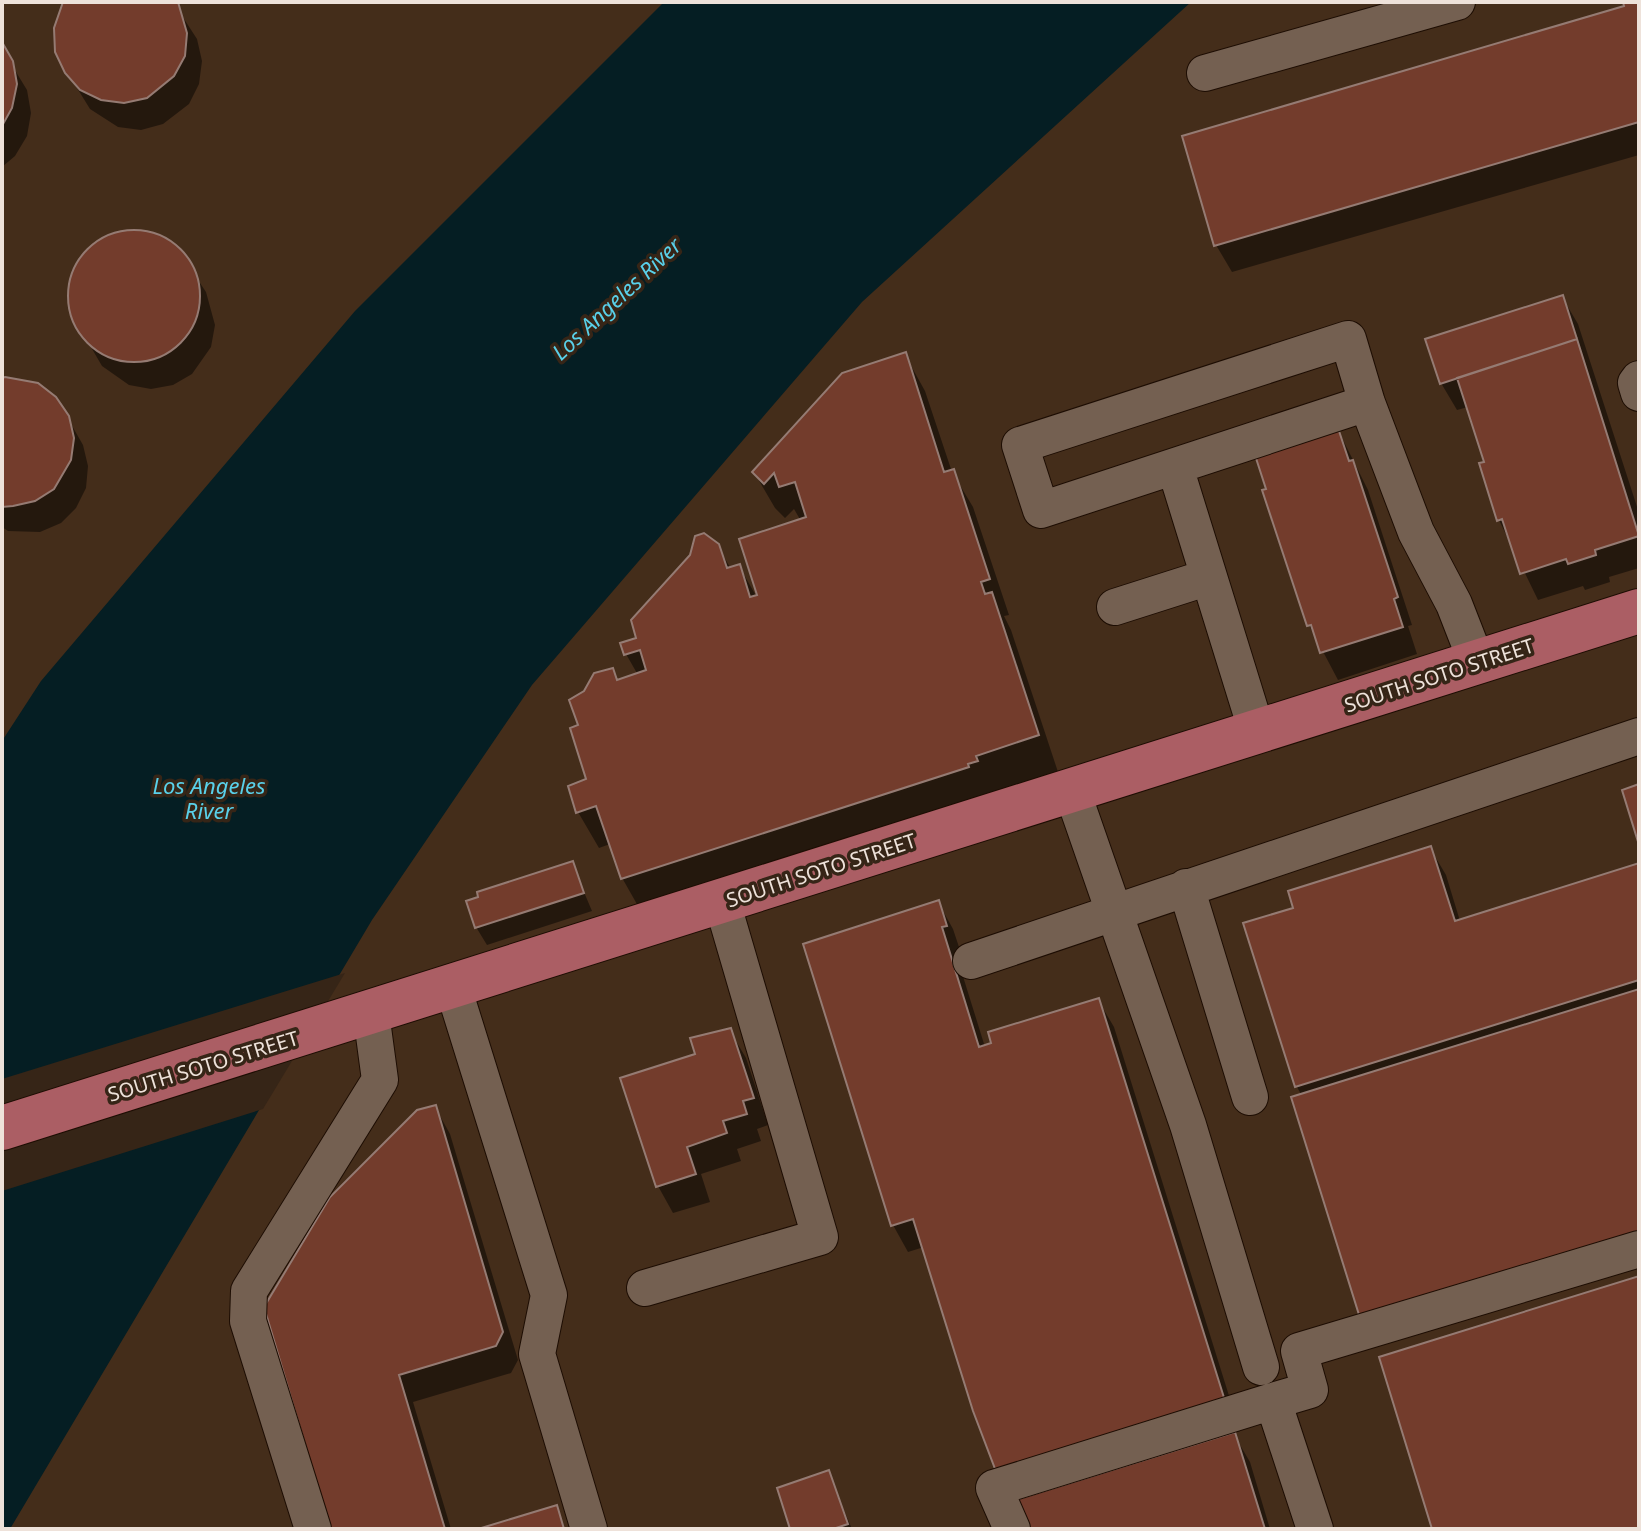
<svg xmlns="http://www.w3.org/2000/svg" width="1641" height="1531" font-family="'Noto Sans',sans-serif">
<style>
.built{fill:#442d1a}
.water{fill:#051e23}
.pier{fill:#362517}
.shadow{fill:#0007}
.building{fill:#733c2c;stroke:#957b73;stroke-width:2}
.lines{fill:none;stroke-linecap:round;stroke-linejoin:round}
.minor-casing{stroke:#1d0d03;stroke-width:38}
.major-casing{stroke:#1d0d03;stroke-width:46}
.minor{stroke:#746051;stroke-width:36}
.major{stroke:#ab5e64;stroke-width:44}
.labels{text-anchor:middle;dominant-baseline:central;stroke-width:7;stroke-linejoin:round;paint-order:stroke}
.street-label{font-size:20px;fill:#eee2da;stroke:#362517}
.water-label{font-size:22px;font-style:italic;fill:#59d0e9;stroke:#362517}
</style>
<rect width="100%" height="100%" fill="#362517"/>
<path class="built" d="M2,2h1637v1527h-1637z"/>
<path class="water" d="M664,2h527l-329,300 -330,383 -160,235 -362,609h-8v-788l39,-60 314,-370z"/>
<path class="pier" d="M345,973l-82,136 -261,82v-112z"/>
<path class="shadow" d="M68,2h105l24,37 5,22 -3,23 -10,20 -26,20 -22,6 -23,-3 -28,-18 -29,-47z
M1625,2h14v153l-407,117 -16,-27 410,-237z
M2,49l25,41 4,23 -4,23 -12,20 -13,11z
M123,233l34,3 19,11 30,45 9,33 -4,22 -19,27 -19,11 -22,4 -22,-4 -27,-19 -28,-48 -4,-22 4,-22 11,-19 17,-15z
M1562,297l16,27 61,189v55l-30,9 1,5 -25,8 -2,-4 -45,14 -39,-80 -31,-113 -11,3 -16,-27z
M905,355l20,36 27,81 21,35 36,108 -5,1 7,14 47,142 -416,141 -21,-37 -11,-32 -11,4 -21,-36 11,-31 -9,-54 32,-57 7,12 19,-7 -12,-21 91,-109 14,24 8,-3 20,35 42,-80 -7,-12 -9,9 -10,-10 -21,-36z
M2,380l65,37 16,28 5,21 -2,22 -10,20 -15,15 -21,9 -32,-1 -6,-4z
M1335,424l33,66 44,135 -4,1 9,28 -79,26 -29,-55z
M1430,848l16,27 14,46 179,-56v398l-337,-167 -5,-9 -51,-163 49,-15z
M572,864l20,47 -105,34 -11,-18z
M938,902l15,27 8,24 -5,1 29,93 113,-47 16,27 126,404 -7,2 17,29 20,67h-241l-105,-282 -16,5 -15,-27z
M730,1031l16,27 22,67 -11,4 4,12 -24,8 4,12 -40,13 9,28 -37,11 -15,-27 40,-131z
M435,1107l15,27 68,226 -7,13 -98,29 38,127h-119z
M828,1473l24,56h-59z"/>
<path class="building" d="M63,2h115l9,31 -2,23 -11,20 -27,22 -23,5 -23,-3 -21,-10 -15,-17 -10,-21 -1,-24z
M1623,2h16v120l-425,124 -32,-110 442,-130z
M2,42l11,19 4,23 -5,24 -10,18z
M68 296a66 66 0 1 1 132 0a66 66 0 1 1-132 0Z
M1563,295l14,44 -137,45 -15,-45z
M1577,339l62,197 -44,14 1,5 -28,9 -2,-5 -46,15 -18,-55 -5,2 -18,-58 5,-1 -27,-84z
M906,352l38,120 10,-3 36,110 -9,3 4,12 7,-2 47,143 -63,21 2,5 -10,3 1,3 -348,112 -25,-73 -20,7 -8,-27 18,-7 -16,-51 8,-3 -9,-25 15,-9 10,-18 19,-5 4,12 29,-10 -6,-20 -16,5 -4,-12 16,-5 -5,-18 59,-65 5,-19 9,-3 15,11 8,24 13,-4 10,33 7,-2 -18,-56 67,-22 -11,-35 -16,5 -5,-14 -10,11 -12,-12 90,-99z
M5,377l33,6 18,14 13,19 5,22 -3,22 -17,29 -19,12 -22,5 -11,1v-129z
M1336,422l13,39 4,-1 45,137 -4,2 9,28 -83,26 -9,-28 -4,1 -45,-136 4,-1 -13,-40z
M1639,784v61l-17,-55z
M1431,846l24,75 184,-58v117l-344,107 -52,-164 50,-15 -5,-17z
M573,861l11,32 -109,35 -9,-27 12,-4 -1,-5z
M939,900l8,26 -5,1 37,120 12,-4 -3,-11 111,-34 127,406 -229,70 -24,-63 -60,-192 -22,7 -88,-282z
M1639,989v242l-279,87 -69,-221z
M731,1028l23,70 -11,3 4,13 -24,7 4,12 -40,14 9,27 -40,13 -36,-109 75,-24 -5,-16z
M436,1105l67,227 -7,14 -97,29 46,154h-115l-66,-222 66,-110 87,-87z
M1639,1276v253h-207l-53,-172z
M1235,1432l30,97h-238l-9,-30z
M829,1470l19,54 -15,5h-43l-13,-41z
M557,1505l7,24h-86z"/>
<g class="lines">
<g class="minor-casing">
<path id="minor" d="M1205,73l252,-71
M1639,379l-3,4 3,10
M1367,403l-326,107 -21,-65 328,-106 19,64 49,129 38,72 23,59
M1175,467l82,265
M1115,607l94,-30
M1072,791l116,334 73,242
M1186,887l64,210
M971,961l668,-225
M453,987l96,308 -12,59 52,175
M645,1288l175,-51 -98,-335
M1273,1401l37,-11 -11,-39 340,-102
M313,1529l-65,-208 1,-30 131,-211 -9,-67
M1012,1529l-18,-41 279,-87 42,128"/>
</g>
<g class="major-casing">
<path id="major" d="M2,1128l1637,-517"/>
</g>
<use href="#minor" class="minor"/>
<use href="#major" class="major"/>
</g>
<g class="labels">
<g class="street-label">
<text transform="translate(1439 675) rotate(-18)">SOUTH SOTO STREET</text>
<text transform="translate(821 870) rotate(-18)">SOUTH SOTO STREET</text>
<text transform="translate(203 1066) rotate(-17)">SOUTH SOTO STREET</text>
</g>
<g class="water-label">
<text transform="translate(616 298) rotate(-43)">Los Angeles River</text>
<text x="209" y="785">Los Angeles<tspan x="209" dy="25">River</tspan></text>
</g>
</g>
<rect width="1641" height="1531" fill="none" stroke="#eee2da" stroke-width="8"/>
</svg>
